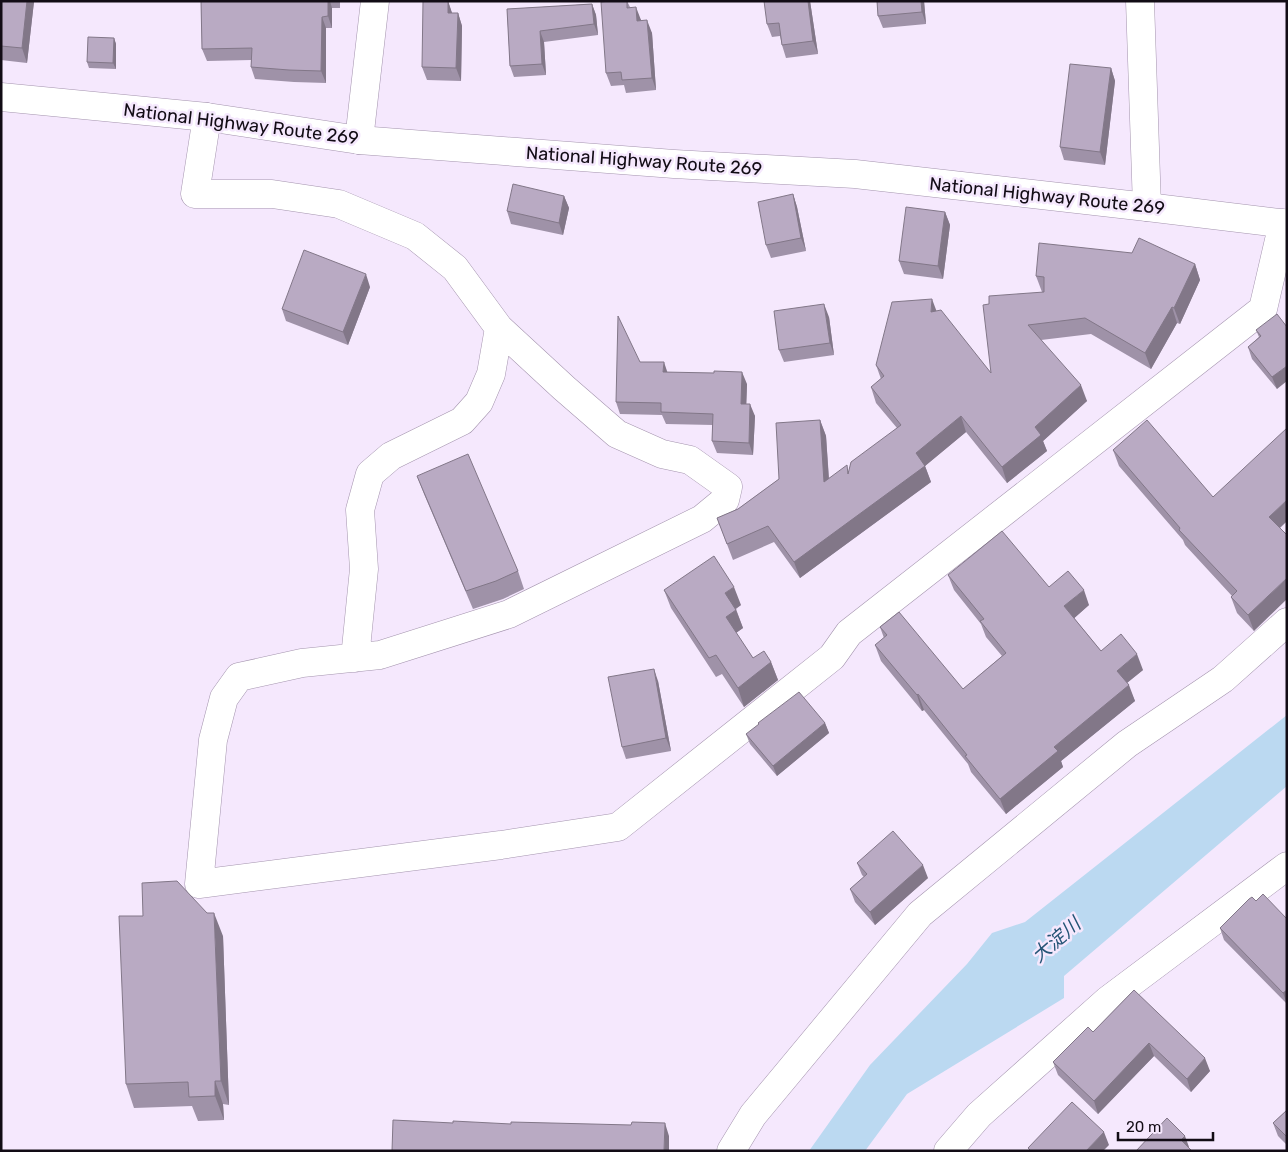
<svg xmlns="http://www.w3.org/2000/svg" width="1288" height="1152" font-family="Rubik,'Noto Sans JP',sans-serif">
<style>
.water{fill:#bbd9f1}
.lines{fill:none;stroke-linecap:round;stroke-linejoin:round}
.minor-casing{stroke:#a494ae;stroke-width:29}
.highway-casing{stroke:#a494ae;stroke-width:29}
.minor{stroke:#fff;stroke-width:28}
.highway{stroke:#fff;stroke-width:28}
.wall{fill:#9f92a8}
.shaded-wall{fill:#827788}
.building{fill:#b9aac3;stroke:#827788}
.labels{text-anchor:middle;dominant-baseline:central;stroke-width:5;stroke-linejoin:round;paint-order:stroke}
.street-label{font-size:18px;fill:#120c15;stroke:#f5e8fd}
.water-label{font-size:19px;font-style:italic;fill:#255576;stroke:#f5e8fd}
</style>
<rect width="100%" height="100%" fill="#f5e8fd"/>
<path class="water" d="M1287,715v71l-223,190v22l-157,96 -42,57h-56l61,-86 97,-101 25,-31 33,-11z"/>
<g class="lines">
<g class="minor-casing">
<path id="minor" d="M1140,1l7,206
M207,117l-12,77h77l67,10 76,32 40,32 44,60 65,60 53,46 45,20 28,6 38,27 -3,13 -23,19 -193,95 -129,41 -78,8 -63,14 -15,21 -11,42 -14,144 302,-39 117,-18 214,-170 17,-24 414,-324 20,-86
M359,140l16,-139
M355,658l9,-89 -4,-59 10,-36 21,-18 71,-35 17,-19 12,-28 8,-46
M731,1151l22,-36 167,-201 207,-170 96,-65 64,-57
M948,1151l31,-36 129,-115 179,-134"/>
</g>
<g class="highway-casing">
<path id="highway" d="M1,97l206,20 152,23 315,24 181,10 292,33 140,17"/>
</g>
<use href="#minor" class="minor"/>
<use href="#highway" class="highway"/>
</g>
<path class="wall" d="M1,1h33l-7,62 -26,-3z
M201,1h139v7h-8v20h-6v55l-32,-1 -39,-3 -4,-12v-7l-44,1 -5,-12z
M448,1l4,12h6l4,13 -1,55 -34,-1 -5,-13z
M627,1l3,6 22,26 4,57 -30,3 -2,-8 -13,1 -5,-13z
M810,1l8,53 -32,4 -4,-13 -2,-9 -8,1 -5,-13z
M877,1h47l2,23 -43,4 -5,-12z
M592,4l4,11 2,20 -54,7 2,33 -32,2 -4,-11 -3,-57z
M114,38l2,6v25l-27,-1 -2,-6z
M1111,68l4,13 -10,84 -41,-5 -4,-13z
M793,194l4,13 9,44 -35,7 -5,-13z
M564,196l5,12 -6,27 -52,-11 -4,-13z
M945,212l5,13 -7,54 -39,-5 -5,-13z
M1195,264l5,16 -20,44 -3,-1 -26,46 -60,-35 -50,6 46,61 -44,40 4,10 -40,32 -41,-51 -41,34 6,16 -131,96 -26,-36 -41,18 -16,-42 21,-9 41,-30 41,-59 6,16 3,42 20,-7 48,-43 -21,-25 -5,-16 10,-8 -5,-14 60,-54 55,62 -2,-69 55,-12h-2l-6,-16z
M370,287l-22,58 -62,-24 -4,-12z
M829,317l5,38 -50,7 -5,-12z
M1287,327l-10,62 -25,-30 -4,-12 11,-10 -3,-7z
M640,362l27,10 80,12 -1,20 9,12 -2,39 -36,-2 -5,-12 1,-16 -47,-1 -4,-9 -42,-1 -4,-12z
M1113,450l100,47 74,24 -7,7 -26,103 -17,-18 -6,-16 1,-1 -47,-51 -2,-5 -64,-74z
M417,476l101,95 6,18 -21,10 -30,10 -49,-115z
M948,575l101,12 40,18 -15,13 27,33 42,19 -16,13 8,18 -74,60 2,6 -57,47 -35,-42 -3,-8 -44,-54 -2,1 -41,-50 -6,-16 9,-7 -4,-11 83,62 39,-33 -16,-19 -5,-13 -27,-34z
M664,590l77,15 -5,4 7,19 -7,5 17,25 18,4 7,18 -34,27 -22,-33 -6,3 -45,-69z
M658,681l13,70 -45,8 -4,-12z
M825,723l4,10 -52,43 -27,-32 -4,-10z
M857,863l71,15 -53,47 -20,-23 -5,-13 14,-12 -2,-2z
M1256,901l31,18v85l-63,-64 -4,-12z
M223,936l6,169 -6,-1 1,16 -26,1 -6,-15 -58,2 -8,-24z
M1134,990l76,81 -19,21 -37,-36 -56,58 -40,-39 -5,-13 40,-30z
M1287,1110v35l-9,-9 -5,-13z"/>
<path class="shaded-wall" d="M27,1h7v1l-7,61 -5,-15z
M328,1h2l2,7v20l-4,-12z
M448,1l4,12h-4z
M808,1h2l8,53 -5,-13z
M921,1h3l2,23 -4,-12z
M592,4l4,11 2,20 -4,-11z
M636,7l5,13v13l-4,-12z
M458,13l4,13 -1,55 -5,-13z
M322,17l4,11v55l-5,-12z
M647,20l5,13 4,57 -4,-12z
M540,31l4,11 2,33 -4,-11z
M114,38l2,6v25l-3,-6z
M1111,68l4,13 -10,84 -5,-13z
M793,194l4,13 9,44 -5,-13z
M564,196l5,12 -6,27 -4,-12z
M945,212l5,13 -7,54 -5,-13z
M1195,264l5,16 -20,44 -6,-16z
M366,274l4,13 -22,58 -5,-13z
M932,299l6,16 -7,-3z
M824,304l5,13 5,38 -4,-12z
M1172,307l5,16 -26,46 -6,-16z
M664,362l4,12 -5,-2z
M1287,366v15l-10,8 -5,-12z
M742,372l5,12 -1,32 -5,-12z
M1081,385l6,16 -44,40 4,10 -40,32 -5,-16 33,-40z
M750,404l5,12 -2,39 -4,-12z
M961,416l5,16 -41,34 6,16 -131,96 -6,-16 122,-109z
M820,420l6,16 4,62 -6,-16z
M1287,500v21l-12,11 -6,-15z
M1287,578v21l-33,32 -6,-16z
M734,587l7,18 -9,6 -7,-18z
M1084,590l5,15 -19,17 -6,-16z
M736,610l7,18 -10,7 -7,-18z
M1137,654l6,16 -20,16 -6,-15z
M771,662l7,18 -34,27 -6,-19z
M654,669l4,12 13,70 -5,-13z
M1129,685l6,16 -74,60 2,6 -57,47 -6,-15 54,-52z
M918,694l6,16 -2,1 -5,-16z
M825,723l4,10 -52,43 -4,-10z
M923,865l5,13 -53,47 -5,-13z
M214,913l9,23 6,169 -8,-24z
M1287,990v14l-4,-11z
M1149,1043l5,13 -56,58 -4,-13z
M1205,1058l5,13 -19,21 -4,-13z
M215,1081l8,23 1,16 -9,-24z
M665,1123l4,13v15h-5z
M1104,1132l5,13 -6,6h-17z
M1185,1136l4,11 -4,4 -4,-11z"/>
<path class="building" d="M1,1h26l-5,47 -21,-2z
M201,1h127v15l-6,1 -1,54 -32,-1 -38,-3 1,-19 -50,1z
M423,1h25v12h10l-2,55 -34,-1z
M609,1h18v7l9,-1 1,14 10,-1 5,58 -30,2 -1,-8 -15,1 -5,-71z
M764,1h44l5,40 -31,4 -3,-22 -12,1z
M877,1h44l1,11 -44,4z
M592,4l2,20 -54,7 2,33 -32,2 -3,-57z
M88,37l26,1 -1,25 -26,-1z
M1070,64l41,4 -11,84 -40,-5z
M513,184l51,12 -5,27 -52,-12z
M793,194l8,44 -35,7 -8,-43z
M906,207l39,5 -7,54 -39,-5z
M1139,238l56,26 -21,44 -2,-1 -27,46 -60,-35 -57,7 53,60 -46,42 6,8 -39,32 -41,-51 -45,37 9,13 -131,96 -26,-36 -41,18 -10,-26 21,-9 41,-30 -3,-56 44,-3 4,62 23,-17 1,9 3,-12 50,-37 -30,-38 13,-11 -8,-11 16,-63 40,-3 -1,13 10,-2 50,63 -8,-68 6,-1v-8l55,-4v-15l-8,-1 3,-33 93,10z
M304,250l62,24 -23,58 -61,-23z
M824,304l6,39 -51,7 -5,-39z
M1277,314l10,13v39l-15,11 -24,-30 13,-11 -5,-6z
M618,316l22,46h24l-1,10 51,1v-2l28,1 -1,32h9l-1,39 -37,-2 1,-27 -52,-2v-9l-45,-1z
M1147,420l66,77 74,-69v72l-18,17 18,18v43l-39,37 -17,-18 6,-6 -58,-61 1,-2 -67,-78z
M468,454l50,117 -22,10 -30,10 -49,-115z
M1002,531l47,56 19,-16 16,19 -20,16 37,45 20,-17 16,20 -20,17 12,14 -75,62 4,4 -58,48 -35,-43 2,-1 -49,-61 -1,1 -42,-50 12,-10 -7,-8 19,-15 64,77 43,-36 -26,-32 4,-2 -36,-44z
M714,556l20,31 -9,6 11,17 -10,7 27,41 11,-7 7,11 -33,26 -22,-33 -7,3 -45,-68z
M654,669l12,69 -44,9 -14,-70z
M799,692l26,31 -52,43 -27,-32 13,-10 -1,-1z
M893,831l30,34 -53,47 -20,-23 17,-15 -10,-11z
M177,881l30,32h7l7,168h-6v15l-26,1 -1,-15 -62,2 -7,-168h24l-1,-33z
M1263,894l24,25v71l-4,3 -63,-65 29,-29 3,-2 4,4z
M1134,990l71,68 -18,21 -38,-36 -55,58 -41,-39 35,-35 5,5z
M1072,1102l32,30 -18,19h-55l-3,-3z
M1287,1110v27l-14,-14z
M1167,1118l18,18 -4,4 11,11h-56z
M393,1120l60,3v-2l58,3v-2l120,3 1,-3 33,1 -1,28h-272z"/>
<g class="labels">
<g class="street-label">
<text transform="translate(241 124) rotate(7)">National Highway Route 269</text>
<text transform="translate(644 161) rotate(4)">National Highway Route 269</text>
<text transform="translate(1047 196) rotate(6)">National Highway Route 269</text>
</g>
<g class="water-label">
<text transform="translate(1056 940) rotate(-41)">大淀川</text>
</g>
</g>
<rect width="1288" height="1152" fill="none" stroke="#120c15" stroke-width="5"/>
<path d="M1118 1132v8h95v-8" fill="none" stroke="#120c15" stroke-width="2.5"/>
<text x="1126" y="1132" font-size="15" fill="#120c15" stroke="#f5e8fd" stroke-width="4" paint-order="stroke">20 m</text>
</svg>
